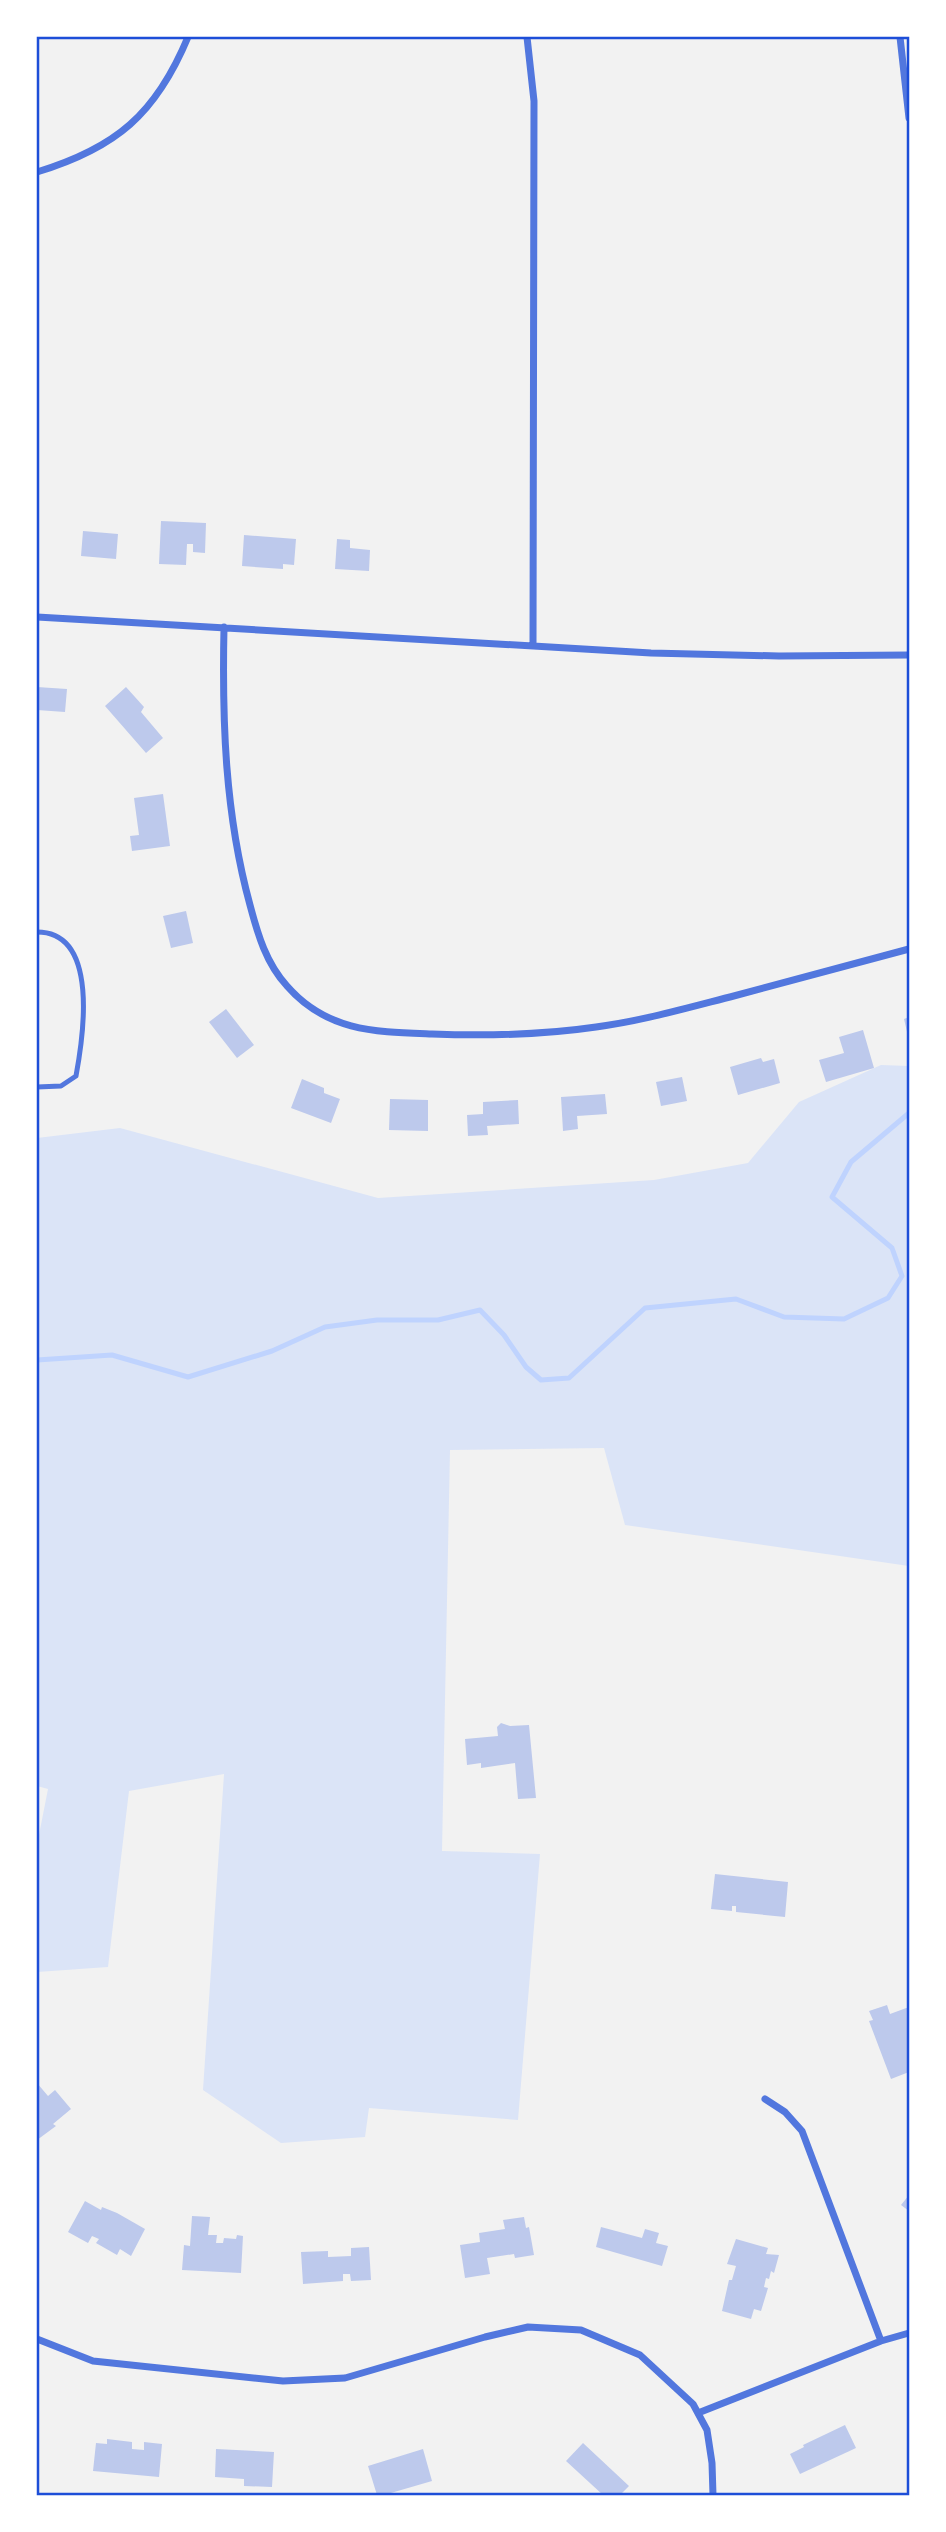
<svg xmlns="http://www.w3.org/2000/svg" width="946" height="2532" font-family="'Nunito Sans',sans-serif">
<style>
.green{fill:#dbe4f7}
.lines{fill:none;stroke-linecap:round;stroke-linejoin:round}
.stream{stroke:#bfd3fe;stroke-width:5}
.building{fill:#bdc9ec}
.service{stroke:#5277de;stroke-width:5}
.minor{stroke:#5277de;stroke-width:7}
.neatline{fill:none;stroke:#1d4ed8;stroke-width:2.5}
</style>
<rect width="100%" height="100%" fill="#f2f2f2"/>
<path class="green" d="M881,1065l28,1v500l-284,-41 -21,-77 -154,2 -8,401 98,3 -22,266 -149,-12 -4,29 -84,6 -78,-53 21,-316 -95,17 -21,176 -71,5v-127l11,-56 -11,-3v-648l83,-10 258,70 276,-18 94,-17 51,-61z"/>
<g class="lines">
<path class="stream" d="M37,1360l75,-5 76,22 84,-26 53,-24 52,-7h61l42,-10 24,25 22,32 15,13 28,-2 76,-70 91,-9 48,18 60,2 44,-21 14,-22 -10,-28 -60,-51 19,-35 58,-49"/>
</g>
<path class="building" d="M161,521l45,2 -1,30 -12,-1v-8h-6l-1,21 -27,-1z
M83,531l35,3 -2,25 -35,-3z
M244,535l52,4 -2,26 -11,-1v5l-41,-3z
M337,539l13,1v8l20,2 -1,21 -34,-2z
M37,687l30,2 -2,23 -28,-2z
M126,687l18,20 -3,5 22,26 -17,15 -41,-47z
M163,794l7,52 -38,5 -2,-15 9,-1 -5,-37z
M186,911l7,32 -22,5 -8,-32z
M226,1009l28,36 -17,13 -28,-36z
M909,1017v18l-1,1 -4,-17z
M863,1030l11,38 -48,14 -7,-22 25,-7 -5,-16z
M761,1058l2,4 11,-3 6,24 -42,12 -8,-28z
M682,1077l5,24 -26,5 -5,-24z
M302,1079l22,9v5l16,6 -9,24 -40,-15z
M605,1094l2,20 -30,2 1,13 -15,2 -2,-34z
M390,1099l38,1v31l-39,-1z
M518,1100l1,24 -32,2 1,9 -20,1 -1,-21 16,-1v-12z
M501,1723l9,3 19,-1 7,73 -18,1 -3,-36 -34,5v-5l-14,2 -2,-26 33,-3 -1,-9z
M715,1874l73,8 -3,35 -49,-5v-6h-4v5l-21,-2z
M887,2005l3,9 19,-7v65l-18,7 -22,-58 4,-1 -4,-9z
M37,2083l11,13 7,-6 16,19 -18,15 3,2 -19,14z
M909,2195v16l-8,-6z
M85,2201l16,9 1,-3 15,6 28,16 -14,27 -11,-7 -3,6 -21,-12 3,-4 -7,-3 -4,7 -20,-11z
M192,2216l18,1 -2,18h9l-1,8h7l1,-5 12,1 1,-4 6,1 -2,37 -59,-3 2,-25 6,1z
M524,2217l2,11 3,-1 5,28 -19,3 -1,-4 -27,4 3,16 -25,4 -5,-33 20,-3 -1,-9 26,-4 -2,-9z
M601,2227l41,11 3,-9 14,4 -3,10 12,3 -6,20 -66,-19z
M736,2239l32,9 -2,6 13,1 -5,18 -3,-2 -2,8 -3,-1 -2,9 4,1 -7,23 -7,-2 -3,10 -29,-8 7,-31h3l4,-14 -9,-2z
M369,2247l2,33 -20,1 -1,-7h-7v7l-40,3 -2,-32 27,-1v6l23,-1v-8z
M845,2425l11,23 -56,26 -10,-20 14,-7 -1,-2z
M107,2439l25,3v7l12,1v-8l18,2 -3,33 -66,-6 3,-28 11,1z
M583,2443l46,43 -9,9h-17l-37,-34z
M216,2449l58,3 -2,35 -28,-1v-7l-29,-2z
M423,2449l9,32 -48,14h-7l-9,-29z"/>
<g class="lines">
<path class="service" d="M37,932c63,0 46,106 39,144l-15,10 -24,1"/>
<path class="minor" d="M527,37l7,64 -1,545
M900,37l9,81
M37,172c79,-24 119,-58 151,-135
M37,617l614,36 128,3 130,-1
M224,627c-2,94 1,187 26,278 8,30 16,58 37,81 40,46 90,46 145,48 55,2 110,1 164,-7 46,-6 90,-19 134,-30 60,-16 120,-32 179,-48
M765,2099l20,13 17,19 79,210
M37,2339l56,22 190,20 62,-3 140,-41 43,-10 53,3 59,25 53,49 14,26 5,33 1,32
M698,2413l183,-72 28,-8"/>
</g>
<rect width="946" height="2532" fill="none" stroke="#ffffff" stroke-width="77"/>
<rect x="38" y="38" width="870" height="2456" class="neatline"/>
</svg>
